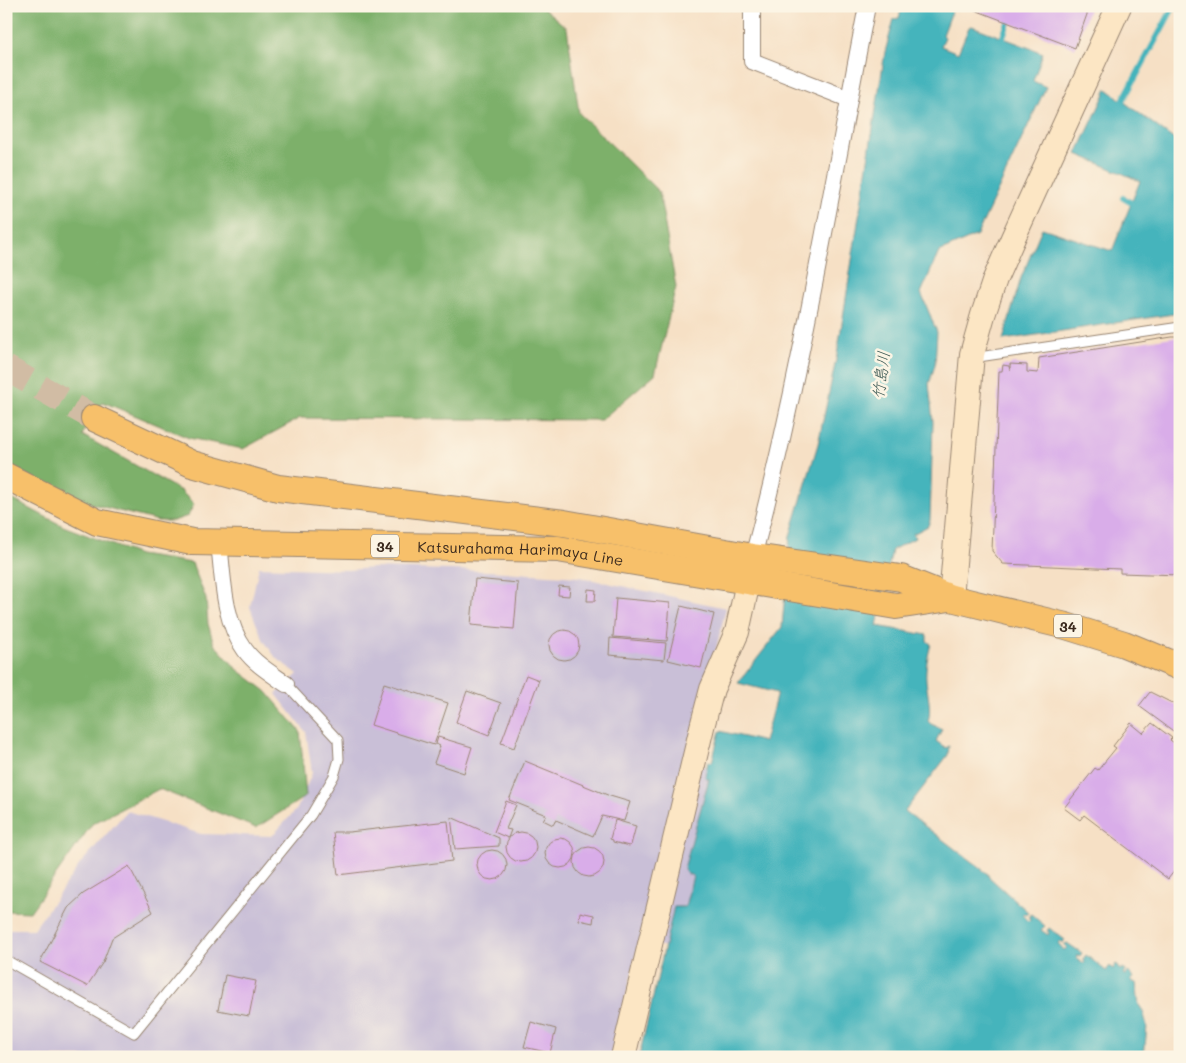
<svg xmlns="http://www.w3.org/2000/svg" width="1186" height="1063" font-family="Mali,'Klee One',sans-serif">
<style>
.industrial{fill:#c9bfd7}
.forest{fill:#7db06b;stroke:#5c6d44}
.water{fill:#44b4bc;stroke:#406f6d}
.lines{fill:none;stroke-linecap:round;stroke-linejoin:round}
.stream{stroke:#44b4bc;stroke-width:6}
.building{fill:#d9ade9}
.primary-tunnel{stroke:#d1bca4;stroke-width:26;stroke-dasharray:26 13;stroke-linecap:butt}
.lane-casing{stroke:#988572;stroke-width:11}
.street-casing{stroke:#988572;stroke-width:18}
.secondary-casing{stroke:#988572;stroke-width:26}
.primary-casing{stroke:#988572;stroke-width:28}
.lane{stroke:#fff;stroke-width:9}
.street{stroke:#fff;stroke-width:16}
.secondary{stroke:#fce6c4;stroke-width:24}
.primary{stroke:#f7c06b;stroke-width:26}
.labels{text-anchor:middle;dominant-baseline:central;stroke-width:5;stroke-linejoin:round;paint-order:stroke}
.shield{fill:#fcf5e5;stroke:#75675a;stroke-width:1}
.shield-label{font-size:14px;font-weight:bold;fill:#3b2a1e}
.street-label{font-size:15px;fill:#3b2a1e;stroke:#fcf5e5}
.water-label{font-size:16px;font-style:italic;fill:#3e5a55;stroke:#fcf5e5}
</style>
<rect width="100%" height="100%" fill="#fcf5e5"/>
<filter id="ink" filterUnits="userSpaceOnUse"><feTurbulence type="fractalNoise" baseFrequency=".02" numOctaves="2"/><feDisplacementMap in="SourceGraphic" scale="10" xChannelSelector="R" yChannelSelector="G"/><feConvolveMatrix kernelMatrix="1 2 1 2 8 2 1 2 1" color-interpolation-filters="sRGB"/></filter>
<filter id="wash" filterUnits="userSpaceOnUse"><feTurbulence type="fractalNoise" baseFrequency=".0096" numOctaves="4" result="noise"/><feDisplacementMap in="SourceGraphic" scale="20" xChannelSelector="R" yChannelSelector="G"/><feGaussianBlur stdDeviation="1.12" result="paint"/><feColorMatrix in="noise" values="0 0 0 0 0 0 0 0 0 0 0 0 0 0 0 0 0 1.4 0 .05"/><feComposite in="paint" operator="in"/></filter>
<g filter="url(#wash)">
<rect width="100%" height="100%" fill="#f6e0c5"/>
<path class="industrial" d="M259,567l88,3 26,-2 115,3 91,6 147,31 -16,66 -22,79 53,41 -23,162 -78,-14 -28,108 65,7h-671v-128h28l46,-65 47,-53 74,23 71,2 25,-27 15,-36 -6,-41 -30,-38 22,-20 -22,-16 -12,-17 -8,-18 -6,-16z"/>
<path class="forest" d="M6,6h535l26,22 12,85 80,79 17,95 -21,87 -54,46 -301,-2 -57,31 -54,-11 -86,-36 -21,33 99,56 13,13 -6,12 -15,5h-15l-81,-21 -71,-36z
M6,496l57,30 76,29 53,8 14,36 2,25 6,20 23,25 29,22 34,40 6,65 -50,32 -97,-39 -67,35 -62,88 -24,-1z"/>
<path class="water" d="M902,6h52l-11,29 2,2 -4,9 17,7 11,-26 3,-1 71,27 -10,28 13,6 -69,148 -38,17 -18,41 16,39 -2,33 -6,19 4,38 -3,98 -2,6 -15,8 2,4 -23,12 -15,76 50,9v6l4,3c-3,11 -6,24 -5,36 1,13 6,29 2,41l3,3 11,5 -6,12 10,7 3,-2 -1,9 -43,56 83,63v2l40,36 -2,2 -2,-1 -2,2 7,6 2,-2 -2,-2 2,-3 14,12 -4,4 7,5 1,-3 -2,-1 2,-3 16,12 -3,3 -2,-2 -2,2 6,7 3,-3 -3,-2 3,-2 15,10 -2,3 -2,-1 -2,3 8,5 1,-2 -2,-2 3,-4 20,16 4,-5 3,3 3,-5 3,2 -1,2 3,2 1,-2 3,2 -2,4 2,1 3,-3 6,5 -3,4 5,2 3,22 4,6 4,15 -3,31h-505l35,-150h11l8,-31 -7,-3 -2,-4 25,-90 -4,-2 3,-16 4,1 8,-31 44,11 13,-49 -39,-10 44,-56 8,-91 28,-92 19,-89 48,-303 9,-33 5,-1z
M1107,89l73,55v169l-177,27 18,-62 21,-50 70,23 28,-70 -63,-27z"/>
<g class="lines">
<path class="stream" d="M1000,45l11,-31
M1120,106l54,-100
M1123,198l14,8"/>
</g>
<g id="blocks">
<path class="building" d="M976,6h114l-15,42 -100,-38z
M1172,337h8v238l-60,-2v-4l-117,-5 -11,-13 7,-180h3l1,-6 6,1 1,5v-7l17,1v7l11,1 1,-15z
M475,579l43,4 -4,46 -43,-4z
M559,586l11,1 -1,9 -11,-1z
M588,589l8,1 -1,11h-8z
M616,598l54,5 -3,38 -54,-4z
M681,606l33,8 -13,54 -33,-8z
M549 645a15 15 0 1 1 30 0a15 15 0 1 1-30 0Z
M610,638l56,5 -2,17 -55,-5z
M526,675l13,5 -25,68 -13,-5z
M384,683l64,20 -14,42 -63,-20z
M467,691l34,12 -12,32 -33,-13z
M1150,692l30,15v29l-41,-30z
M1131,723l12,10 9,-10 20,15 -2,2 10,7v117l-12,15 -84,-64 -4,5 -16,-12 31,-40 3,2 18,-22 -3,-2z
M438,737l34,10 -8,26 -30,-10 6,-17 -4,-2z
M525,761l85,35 20,6 -6,19 -22,-5 -9,20 -37,-16 -3,5 -10,-5 3,-5 -37,-15z
M506,801l10,4 -10,24 5,1 -3,8 -14,-6z
M451,817l48,21v8l-44,3z
M615,820l21,6 -5,19 -2,1 -16,-4v-2l-3,-1z
M448,821l4,40 -114,14 -5,-43h16z
M506 847a15 15 0 1 1 30 0a15 15 0 1 1-30 0Z
M545 853a15 15 0 1 1 30 0a15 15 0 1 1-30 0Z
M574 862a15 15 0 1 1 30 0a15 15 0 1 1-30 0Z
M477 865a15 15 0 1 1 30 0a15 15 0 1 1-30 0Z
M129,866l24,46 -41,26 -9,24 -16,24 -47,-24 28,-54 15,-14z
M580,912l14,3 -1,8 -14,-3z
M225,975l31,6 -7,35 -31,-6z
M531,1022l25,7 -6,24 -26,-6z"/>
</g>
</g>
<g filter="url(#ink)">
<use href="#blocks" fill-opacity="0" stroke="#988572" stroke-width="1"/>
<g class="lines">
<path class="primary-tunnel" d="M6,368l88,50"/>
<g class="lane-casing">
<path id="lane" d="M972,358l208,-31
M6,960l128,73 177,-218 23,-39 5,-17 -1,-19 -52,-56"/>
</g>
<g class="street-casing">
<path id="street" d="M752,6v55l97,38
M219,542c4,35 4,78 26,108 10,14 27,24 41,34
M753,557c48,-181 78,-367 114,-551"/>
</g>
<g class="secondary-casing">
<path id="secondary" d="M951,598l21,-244 11,-39 12,-36 18,-41 106,-232
M623,1057l79,-330 10,-38 25,-57 15,-68"/>
</g>
<g class="primary-casing">
<g id="primary">
<path d="M94,418l98,46 86,24 286,35 189,34 148,21 50,20 115,28 58,18 56,23"/>
<path id="s1" d="M6,476l91,46 95,20 366,7 338,57 54,-8"/>
</g>
</g>
<use href="#lane" class="lane"/>
<use href="#street" class="street"/>
<use href="#secondary" class="secondary"/>
<use href="#primary" class="primary"/>
</g>
</g>
<g class="labels">
<g class="shield">
<rect x="371" y="534.5" width="28" height="23" rx="4"/>
<rect x="1054" y="614.5" width="28" height="23" rx="4"/>
</g>
<g class="shield-label">
<text x="385" y="546">34</text>
<text x="1068" y="626">34</text>
</g>
<g class="street-label">
<text stroke="none"><textPath href="#s1" startOffset="528">Katsurahama Harimaya Line</textPath></text>
</g>
<g class="water-label">
<text transform="translate(880 375) rotate(-83)">竹島川</text>
</g>
</g>
<rect width="1186" height="1063" fill="none" stroke="#fcf5e5" stroke-width="25"/>
</svg>
